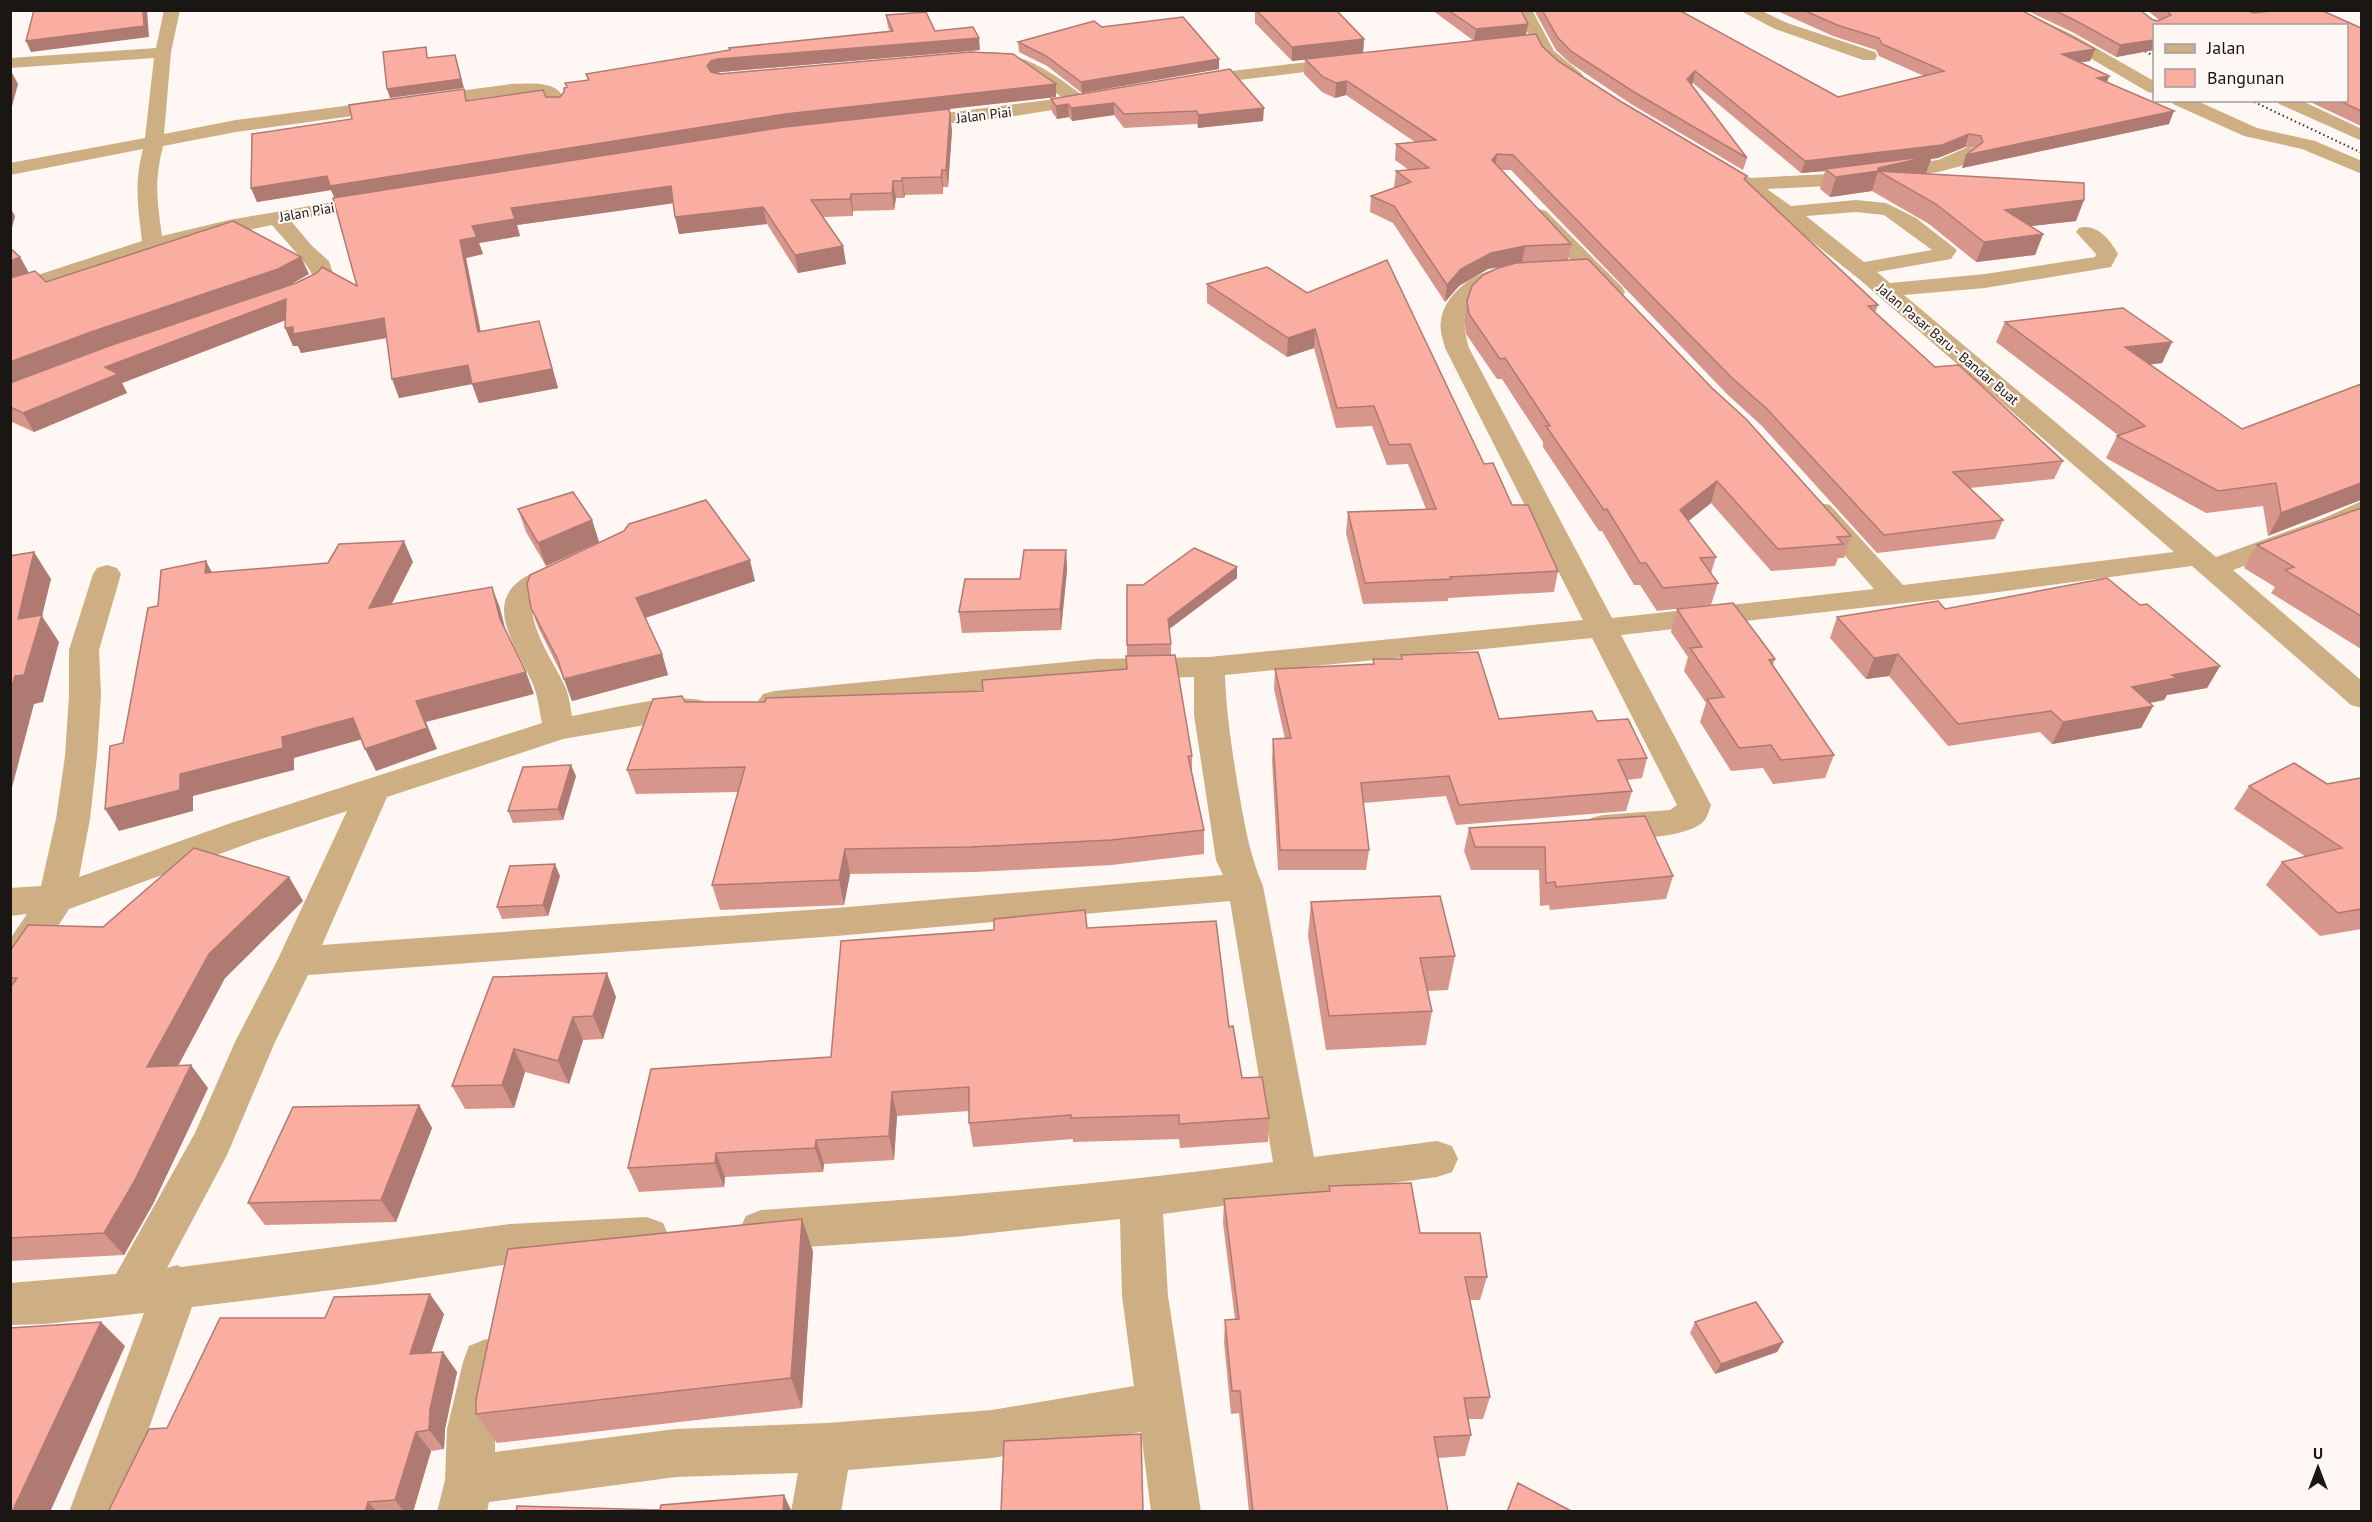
<svg xmlns="http://www.w3.org/2000/svg" width="2372" height="1522" font-family="'PT Sans',sans-serif">
<style>
.lines{fill:none;stroke-linecap:round;stroke-linejoin:round}
.minor{fill:#ceaf84;fill-rule:evenodd}
.rail{stroke:#35312e;stroke-width:2;stroke-dasharray:1.5 3;stroke-linecap:butt}
.wall{fill:#d7968b}
.shaded-wall{fill:#af7a71}
.building{fill:#faaea2;stroke:#af7a71;stroke-width:1.5}
.labels{text-anchor:middle;dominant-baseline:central;stroke-width:4.5;stroke-linejoin:round;paint-order:stroke}
.far-street-label{font-size:14px;fill:#1a1614;stroke:#fef7f3}
</style>
<rect width="100%" height="100%" fill="#fef7f3"/>
<g class="lines">
<path class="minor" d="M164,10h16l-9,42 -7,82 72,-14 275,-36c21,0 49,-5 55,20l-3,4h-12l-4,-11 -4,-2 -32,-1 -275,38 -73,14c-9,37 -6,52 -1,90l67,-16 150,-26 7,2 3,4 -3,4 -95,17 21,25 17,15 5,15c-10,14 -32,28 -50,24l-3,-5c7,-10 22,-11 31,-20 -2,-9 -32,-40 -40,-50l-112,24 -150,49v-14l132,-43c-4,-34 -8,-58 1,-92l-133,26v-12l135,-25 9,-80 -144,10v-10l146,-10z
M1516,10h16l22,41 27,22 3,4 -3,4c-28,7 -54,-50 -65,-71z
M1739,10h21l27,13 88,29 2,4 -2,4h-12l-88,-31z
M1999,10h21l53,25 81,46v12l-6,-1 -87,-51z
M991,52c37,3 62,21 91,43l15,-2 6,1 3,4 -3,4 -6,1 -82,13 -108,12 -6,-1 -3,-4 3,-4 6,-1 156,-20 -41,-29 -37,-8 -2,-4 2,-4z
M1349,57l6,1 2,4 -2,4 -166,20 -6,-1 -3,-4 3,-4 6,-1z
M2170,100h25l62,28 58,13 47,20v13l-60,-25 -58,-13 -71,-32z
M2276,100h24l62,29v12l-83,-37z
M1968,147l7,2 2,4 -16,13 -23,6 -109,14 -62,3 24,17 65,-6 30,3 30,15 41,32 -6,9 -74,13 13,11 95,-9 110,-17 1,-3 -20,-22 3,-4c18,-5 31,12 39,26l-7,13 -126,21 -81,7 312,262 108,-39 38,-17v19l-18,10 -111,40 129,111v27l-11,-3 -159,-139 -216,29 -355,40 90,170c-2,6 -4,13 -8,17 -17,17 -90,20 -112,14l-5,-9 5,-9 12,-3 67,-5 7,-5 -85,-167 -367,37c1,38 7,74 13,112 6,34 11,67 25,99l51,271 123,-16 15,5 6,13 -6,13 -15,5 -274,37 5,82 33,216h-50l-10,-80 -149,26 -144,12 -7,42h-50l7,-39 -122,4 -187,25 -2,10h-50l8,-32 2,-51 16,-67 6,-16 17,-7 17,7 6,16 -14,67v23l181,-23 151,-6 165,-13 142,-24 -12,-90 -2,-77 -166,18 -193,13 -15,-6 -7,-14 7,-14 15,-6c171,-11 342,-26 512,-48l-43,-261 -394,35 -528,39 -33,67 -48,113 -60,113 10,-3 4,2 329,-43 137,-7 16,6 6,14 -6,14 -16,6 -137,7 -137,21 -181,22 -73,205h-50l75,-199 -99,11 -35,1v-42l106,-9 79,-141 40,-91 42,-81 70,-150 -92,30 -186,68 -46,71 -13,5v-46l17,-25 -17,2v-28l31,-2 15,-67 9,-63 4,-61v-45l24,-76 4,-6 10,-3 10,3 4,6 -22,76 2,45 -4,61 -7,63 -11,58 152,-54 311,-100c-3,-14 -4,-28 -10,-41 -17,-39 -55,-85 3,-110 15,-6 28,-14 44,-10l4,6 -4,6c-12,6 -32,10 -42,20 -18,19 19,72 27,90 5,11 6,21 8,32 35,-6 100,-24 132,-15l5,7 -5,7 -141,24 -176,58 -65,148 514,-37 387,-33 -7,-15 -22,-145v-38l-98,2 -322,32 -11,-3 -5,-7 5,-7 11,-3 322,-32 113,-2 374,-37 -138,-272c-2,-9 -6,-18 -4,-28 5,-32 48,-59 80,-51l3,5 -3,5c-43,10 -67,19 -52,69l143,270 262,-29 -68,-78 4,-6 10,-2 10,2 73,80 271,-33 -315,-273 -59,-47 -97,-69 3,-4h14l30,19 79,-4 109,-14zM1856,212l28,3 48,35 -68,12 -58,-46z
M1539,209l7,2 76,76 3,5 -3,5 -8,2 -8,-2 -74,-78 -3,-4 3,-4z"/>
<path class="rail" d="M2133,45l21,11
M2250,100l112,53"/>
</g>
<path class="wall" d="M1255,10l109,29 -1,14 -71,8 -37,-38z
M1432,10h89l7,14 -2,11 -52,6z
M1534,10h145l159,87 86,-21 -45,-20 -3,-6 -43,-14 -58,-26h246l74,39 -5,12 -10,1 29,14 -2,6 62,42 -207,44 4,-13 10,-7 -11,-1 -27,11 -7,1 -5,14 150,48 -46,5 13,8 -8,21 -59,7 -47,-38 -57,-33 -42,6 -10,-8 5,-18 -24,2 -108,-90 -2,1 56,74 -4,12 -112,-66 -61,-41 -14,-13z
M2026,10h114l13,10 5,1 1,-1 -12,-10h100l6,3 26,-3h42l40,18v98l-55,-26h40v-74h-192v24l-38,7 -42,-24z
M886,15l49,16 45,19 -259,22 -5,1 340,11v13l-262,29 158,4 -4,57h-5v7l-38,1 -1,3h-8l-2,12 -41,1v5l-30,1 20,29 3,18 -48,9 -31,-49 -88,10 -6,-31 -156,22 3,11 -41,7 4,11 -17,4 15,74 58,-11 19,67 -79,15 -7,-19 -73,14 -12,-60 -86,15 -3,-7h-5l-8,-26 -163,63 5,10 -93,39 -22,-10h-2v-174l10,9 9,16 17,9 263,-8 -21,12h69l-22,-88 -4,-8 -74,12 -6,-14 216,-88 79,-3h14l4,-5 2,-5 22,-7 -2,-6 304,-43 -2,-4z
M1102,27l117,42 -137,24 -35,-27 -28,-14 -1,-10z
M1542,46l16,15 62,40 127,75 -1,5 132,124 -3,8 60,54 128,94 -9,18 -84,9 33,32 -8,19 -118,14 -115,-127 -34,-31 -217,-225h-10l70,74 -3,16 283,276 -7,22h-6l-3,8 -64,5 -60,-68 -23,18 28,36 -5,16 7,10 -7,22 -54,6 -17,-26h-6l-32,-54h-3l-56,-84v-5l-41,-63h-5l-31,-45 -2,-13 3,-20 34,-34 -13,2 -29,17 -14,16 -52,-79 -23,-11 1,-16 24,-8 -1,-1 2,-16 13,-1 -14,-10 1,-16 19,-2 -69,-47 -11,3 -13,-6 -18,-18 1,-15z
M1230,69l33,52 -65,7 -1,-4 -73,4 -10,-13 -42,6 -3,-4 -12,2 -5,-7 -1,-13z
M1267,267l217,197 28,41 46,66 -4,21 -106,6v3l-85,3 -17,-71 2,-21 78,-3 -18,-45 -21,1 -15,-39 -36,2 -22,-80 -27,9 -80,-54v-19z
M2005,322l167,20 -10,21 -12,1 92,65 119,-45 -93,152 -5,-30 -57,7 -100,-55 11,-22 1,-1 -122,-93z
M2361,508v141l-90,-56 4,-6 -31,-19 13,-23z
M518,509l74,11 7,22 -53,24 -20,-34z
M1066,550l1,20 -6,60 -99,3 -3,-21 61,-33z
M1237,567v11l-68,51 2,15v11l-44,1v-11l16,-60z
M755,581l-110,37 17,36 6,21 -96,26 -8,-22 -25,-50 -8,-21z
M2140,605l80,61 -13,22 -40,7 -3,5 -15,3 4,3 -12,22 -89,16 -12,-12 -92,14 -59,-70 -23,3 -36,-41 7,-21 108,-8z
M1677,609l98,50 -2,6 61,90 -9,23 -52,6 -10,-16 -32,3 -31,-49 6,-19 -22,-32 4,-14 -17,-25z
M1401,655l98,64 98,2 50,37 -5,20 -15,2 5,11 -6,20 -170,14 -10,-29 -83,7 6,47 -3,20h-88l-6,-110 1,-21h12l-11,-50 1,-20 98,-5v-5h28z
M685,702h80l427,54v16l12,58v24l-92,11 -137,7 -125,2 -6,31 -124,5 -8,-25 26,-93 -102,2 -9,-24z
M576,776l-13,44 -50,3 -5,-12z
M2361,778v151l-41,7 -54,-51 16,-23 24,-5 -72,-48 15,-23 78,-2z
M1469,828l204,48 -7,23 -116,11 -1,-5 -9,1 -1,-36h-68l-7,-19z
M560,876l-12,40 -46,3 -5,-12z
M289,877l14,24 -78,77 -47,88 30,22 -55,116 -29,51 -114,6v-310z
M1311,902l144,54 -7,34 -20,1 4,20 -6,34 -100,5 -18,-114z
M1087,928l142,99 13,51 27,40 -1,24 -88,6 -1,-9 -106,3v-3l-100,8 -4,-24v-12l-72,5 -3,44 -70,4 -1,8 -98,5 -1,10 -85,5 -11,-24 203,-111z
M493,977l123,20 -13,42 -20,1 -14,44 -44,-12 -11,36 -49,1 -13,-23z
M419,1105l13,23 -36,94 -131,3 -17,-22z
M1329,1186l91,47 67,44 -7,23h-10l20,97 -7,22h-15l3,16 -6,21 -27,2 10,54h-199l-10,-99 -8,1 -7,-72 1,-22 10,-1 -12,-96 1,-24 105,-8z
M813,1251l-11,157 -305,35 -21,-29z
M444,1314l-13,39 12,-1 14,20 -12,57 -1,20 -13,2 -18,61h-305l59,-84 158,-110z
M1695,1322l88,20 -6,10 -62,22 -25,-41z"/>
<path class="shaded-wall" d="M143,10h4l2,27 -118,15 -5,-11z
M1528,24l-2,11 -52,6 2,-12z
M979,38l1,12 -259,22 -8,2 -3,5 -3,-13 4,-5 7,-2z
M1364,39l-1,14 -71,8v-14z
M2154,40v10l-38,7 4,-12z
M2095,49l-5,12 -32,5 4,-12z
M455,55l9,33 -74,10 -3,-9z
M1219,59v10l-137,24 -1,-11z
M10,69l8,15 -8,30z
M1695,71l-2,12 -9,8 3,-12z
M2109,76l-4,12 -8,-10z
M1347,81l-1,14 -11,3 1,-15z
M1056,84v13l-268,30 -453,72 -4,-9 -74,12 -6,-14 76,-12 458,-62z
M1114,103v12l-42,6 -1,-13z
M1068,104l1,13 -12,2 -1,-13z
M1264,108l-1,13 -65,7v-13z
M2174,111l-5,13 -207,44 4,-13z
M950,114l2,16 -4,57 -2,-17z
M1969,134l-4,13 -27,11 -7,1 -6,17 -47,-5 -6,20 -42,6 6,-20 42,-9 -53,1v2l-24,2 4,-12z
M1497,154l-2,16 -3,-10z
M942,170l1,17v7l-2,-17z
M902,178l3,17 -1,3 -2,-17z
M893,181l3,17 -2,12 -2,-17z
M671,186l4,17 -158,22 3,11 -41,7 4,11 -17,4 18,93 -6,-19 -18,-92 12,-14 39,-18z
M851,194l2,17v5l-3,-17z
M2084,200l-8,21 -78,9 7,-20z
M10,207l5,9 -5,20z
M763,207l4,17 -88,10 -4,-17z
M2043,234l-8,21 -59,7 8,-20z
M843,246l3,18 -48,9 -3,-18z
M1525,246l-3,16 -34,7 -29,17 -14,16 2,-17 14,-16 30,-16z
M20,257l10,18 -20,7v-21z
M301,257l8,17 -23,13 -276,98v-23z
M286,299l8,18 -172,66 5,10 -93,39 -11,-19 82,-46z
M384,318l7,19 -90,16 -3,-7h-5l-8,-18z
M539,321l19,67 -79,15 -7,-19 -73,14 -7,-19z
M1315,329l-1,19 -27,9 1,-19z
M2172,342l-10,21 -46,6 9,-22z
M1717,481l-6,22 -36,29 5,-22z
M2361,483v17l-93,36 13,-23z
M592,520l7,22 -53,24 -8,-23z
M404,541l9,21 -34,67 -10,-21z
M1066,550l1,20 -6,60 -1,-21z
M34,552l17,27 -9,37 17,26 -16,60 -9,2 -24,91v-101l8,-75z
M750,560l5,21 -113,38 -6,-21z
M206,561l11,21 -12,-9z
M1237,567v11l-69,52v-11z
M492,587l8,21 8,32 -8,-21z
M662,654l6,21 -96,26 -8,-22z
M1898,654l-9,22 -23,3 8,-21z
M2220,666l-13,22 -40,7 -3,5 -43,9 11,-22 40,-12z
M526,672l8,22 -108,28 11,27 -61,22 -11,-22 51,-48z
M2153,706l-12,22 -89,16 11,-22z
M353,718l10,21 -69,19v12l-101,26v15l-74,20 -14,-22 75,-35 102,-37z
M571,765l5,11 -13,44 -5,-11z
M845,849l5,25 -6,31 -5,-25z
M555,864l5,12 -12,40 -5,-11z
M289,877l14,24 -78,77 -60,112 -18,-23 62,-113z
M607,973l9,24 -13,42 -10,-23z
M573,1017l10,23 -14,44 -11,-23z
M514,1049l11,23 -11,36 -12,-23z
M191,1065l17,23 -55,116 -29,51 -20,-22z
M892,1092l5,24 -3,44 -5,-24z
M419,1105l13,23 -36,94 -15,-22z
M816,1140l8,24 -1,8 -8,-24z
M716,1153l9,24 -1,10 -9,-24z
M802,1219l11,32 -11,157 -11,-30z
M430,1294l14,20 -20,60 -14,-20z
M101,1322l24,24 -75,166h-38z
M1783,1342l-6,10 -62,22 6,-10z
M443,1352l14,20 -12,57 -1,20 -15,-19 1,-21z
M416,1432l15,19 -18,61h-9l-9,-12z
M784,1495l8,17h-9z
M368,1502l9,10h-12z"/>
<path class="building" d="M34,10h109l1,16 -118,15z
M1256,10h80l28,29 -72,8z
M1448,10h73l7,14 -52,5z
M1542,10h137l159,87 106,-26 -62,-27 -3,-6 -42,-13 -34,-15h218l74,39 -33,5 47,22 -12,2 77,33 -208,44 17,-13 -2,-6 -12,-2 -27,11 -137,16 -110,-90 -8,8 60,79 -113,-66 -62,-40 -14,-14z
M2054,10h86l13,10 5,1 13,-6 -5,-5h81l6,3 26,-3h42l40,18v83l-23,-11h8v-74h-192v14l-34,5 -42,-23z
M926,12l9,19 38,-4 6,11 -261,21 -7,2 -4,5 4,6 8,2 251,-22 43,2 43,30 -271,30 -455,72 -3,-10 -76,12 1,-54 100,-15 -3,-14 115,-16 2,12 77,-11 3,7h14l4,-5v-4l3,-1 -2,-4 24,-3 -3,-6 144,-24 -1,-2 164,-17 -7,-16z
M1183,17l36,42 -138,23 -35,-26 -28,-14 76,-21 8,6z
M1536,34l6,12 16,15 62,40 127,75 -3,3 134,126 -10,1 67,61 24,-2 104,96 -110,11 50,48 -119,15 -117,-126 -35,-31 -219,-223 -16,-1 -5,6 79,84 -46,2 -34,7 -30,16 -14,16 -53,-79 -23,-10 40,-14 -15,-11 33,-3 -33,-24 40,-4 -89,-59 -11,2 -13,-6 -18,-18z
M426,47l1,11 28,-3 6,24 -74,10 -4,-37z
M1230,69l34,39 -66,7 -1,-4 -73,3 -10,-11 -43,5 -3,-4 -12,2 -5,-7z
M949,109l1,5 -4,56h-4l-1,7 -39,1v3h-9l-1,12 -41,1 -1,5 -39,1 32,46 -48,9 -32,-48 -88,10 -4,-31 -160,22 4,11 -43,7 5,11 -17,3 18,92 61,-11 13,48 -80,15 -4,-19 -76,14 -8,-61 -91,16v-7l-8,1 1,-29 -181,68 13,7 -95,39 -13,-6v-24l99,-37 187,-63 21,-10 5,-6 35,19 -24,-88 452,-71z
M1931,156l-53,12v3l206,12v17l-79,10 38,24 -59,8 -48,-38 -58,-33 -42,6 -11,-8z
M233,221l68,36 -23,12 -187,63 -81,30v-84l25,-7 11,11z
M10,248l10,9 -10,4z
M1588,259l124,129 34,31 105,117 -14,1 6,7 -65,5 -61,-68 -37,29 36,47 -16,1 18,25 -55,5 -17,-25h-6l-33,-54 -3,1 -58,-84h4l-45,-68 -5,1 -31,-45 -2,-13 5,-15 11,-11 15,-7 18,-5z
M1387,260l97,204 9,-1 19,42h16l30,66 -108,6 1,2 -86,4 -17,-71 88,-3 -26,-65 -21,1 -15,-39 -37,2 -22,-79 -27,9 -81,-54 60,-17 40,26z
M2123,308l49,34 -47,5 117,82 119,-45v99l-80,30 -5,-30 -58,8 -101,-55 28,-10 -140,-104z
M573,492l19,28 -54,23 -20,-34z
M706,500l44,60 -114,38 26,56 -98,25 -6,-19 -27,-52 -4,-24 3,-9 94,-44 5,-7z
M2361,508v108l-76,-46 9,-3 -37,-22z
M404,541l-35,67 123,-21 8,32 26,53 -110,29 11,27 -62,21 -12,-31 -71,19 1,11 -103,26v16l-75,19 5,-63 13,-3 25,-135 10,-2 3,-36 45,-9 -1,12 123,-10 11,-19z
M1194,548l43,19 -69,52 3,25 -44,1v-60h16z
M1024,550h42l-6,59 -101,3 6,-33h55z
M34,552l-16,67 24,-4 -18,60 -9,1 -5,18v-138z
M2107,578l33,27 7,-1 73,62 -48,9 4,3 -44,9 21,19 -90,16 -12,-11 -93,13 -60,-70 -24,4 -37,-41 101,-16 7,8z
M1733,603l42,56 -6,1 65,95 -53,5 -10,-15 -32,3 -32,-49 17,-2 -34,-49 12,-1 -25,-38z
M1478,652l21,67 93,-8 5,10 31,-2 19,39 -29,2 14,31 -173,14 -10,-29 -88,7 8,67h-89l-7,-111 18,-1 -16,-69 99,-5 -1,-5h29l-1,-4z
M1175,655l17,101h-4l16,74 -93,10 -140,7 -126,2 -6,31 -127,5 33,-118 -118,3 26,-71 29,-3 3,6h80l1,-4 217,-7 -1,-11 145,-11 -1,-13z
M2294,763l33,21 34,-6v131l-23,4 -56,-51 60,-14 -93,-62z
M571,765l-13,44 -50,2 15,-44z
M1645,816l28,60 -117,11 -1,-5 -9,1 -1,-36h-70l-6,-19z
M194,848l95,29 -80,77 -62,113 44,-2 -57,117 -30,51 -94,5v-250l7,-10h-7v-27l18,-26 75,2z
M555,864l-12,41 -46,2 13,-41z
M1440,896l15,60 -35,2 12,53 -103,5 -18,-114z
M1085,910l2,18 129,-7 13,106 4,-1 9,52 20,-1 7,41 -90,6v-9l-108,3v-3l-102,8v-36l-77,5 -3,44 -73,4 -1,8 -99,5 -1,10 -87,5 23,-99 180,-12 10,-116 153,-11v-11z
M607,973l-14,43 -20,1 -15,44 -44,-12 -12,36 -50,1 41,-109z
M419,1105l-38,95 -133,3 45,-96z
M1411,1183l9,50h60l7,44h-22l25,120 -26,1 7,37 -37,2 14,75h-195l-13,-121h-8l-7,-71 14,-1 -15,-120 106,-8 -1,-5z
M802,1219l-11,159 -315,36v-15l32,-150z
M430,1294l-20,60 33,-2 -13,57 -1,21 -13,2 -21,68 -27,2 -3,10h-257l41,-83 18,-1 53,-110h105l9,-21z
M1756,1302l27,40 -62,22 -26,-42z
M101,1322l-89,190h-2v-184z
M1141,1434l2,78h-142l3,-71z
M1518,1483l55,29h-66z
M784,1495l-1,17h-267l1,-6 143,4 1,-5z"/>
<g class="labels">
<g class="far-street-label">
<text transform="translate(984 115) rotate(-7)">Jalan Piai</text>
<text transform="translate(307 212) rotate(-10)">Jalan Piai</text>
<text transform="translate(1948 344) rotate(40)">Jalan Pasar Baru - Bandar Buat</text>
</g>
</g>
<rect width="2372" height="1522" fill="none" stroke="#1a1614" stroke-width="24"/>
<rect x="2153" y="24" width="195" height="78" fill="#fef7f3" stroke="#a39d9a" stroke-width="1.5"/>
<rect x="2165" y="44" width="30" height="9" fill="#ceaf84" stroke="#a39d9a" stroke-width="1.5"/>
<text x="2207" y="54" font-size="18" fill="#1a1614">Jalan</text>
<rect x="2165" y="69" width="30" height="18" fill="#faaea2" stroke="#a39d9a" stroke-width="1.5"/>
<text x="2207" y="84" font-size="18" fill="#1a1614">Bangunan</text>
<g transform="translate(2318 1468)" stroke="#fef7f3" stroke-width="4.5" paint-order="stroke">
<path d="M0-4.5L10 22L0 15L-10 22Z" fill="#1a1614"/>
<text y="-9" font-size="16" font-weight="bold" text-anchor="middle" fill="#1a1614">U</text>
</g>
</svg>
